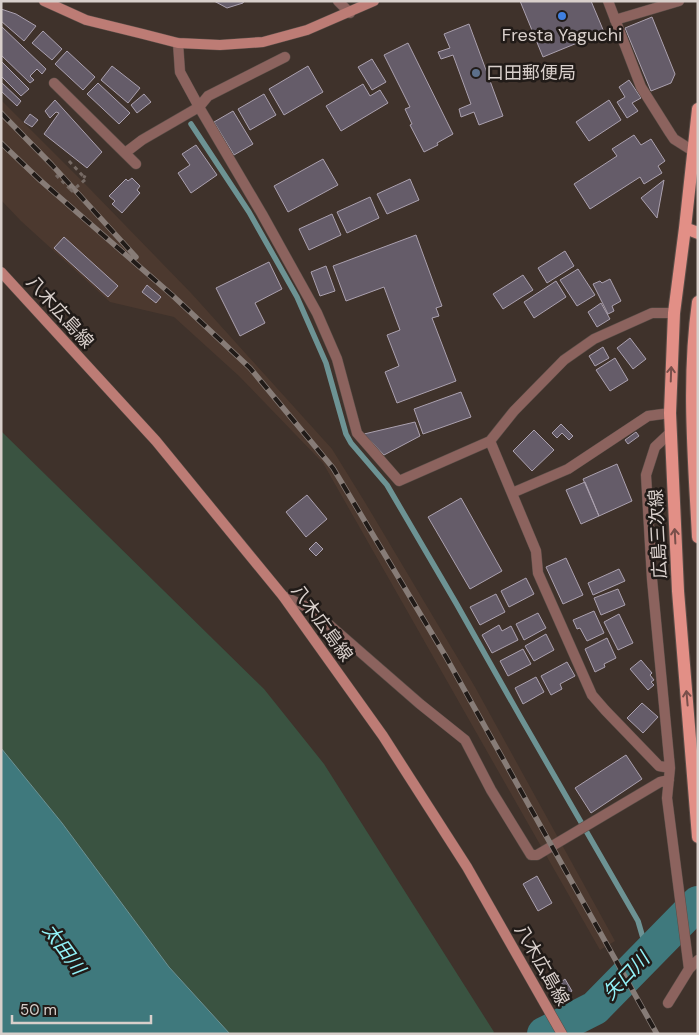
<svg xmlns="http://www.w3.org/2000/svg" width="699" height="1035" font-family="'DM Sans','Noto Sans JP',sans-serif">
<style>
.built{fill:#4c392f}
.green{fill:#3a5341}
.water{fill:#3f797d;stroke:#6d9394}
.lines{fill:none;stroke-linecap:round;stroke-linejoin:round}
.stream{stroke:#6d9394;stroke-width:5.5}
.river{stroke:#3f797d;stroke-width:34}
.building{fill:#655c69;stroke:#aba1af}
.street-casing{stroke:#5b4e48;stroke-width:11}
.secondary-casing{stroke:#5b4e48;stroke-width:11}
.primary-casing{stroke:#5b4e48;stroke-width:14}
.path{stroke:#766a64;stroke-width:3;stroke-dasharray:4 4;stroke-linecap:butt}
.street{stroke:#8c635e;stroke-width:10}
.secondary{stroke:#bd7c75;stroke-width:10}
.primary{stroke:#e28f86;stroke-width:12}
.rail-casing{stroke:#877c77;stroke-width:5.5}
.rail{stroke:#211b18;stroke-width:4;stroke-dasharray:11;stroke-linecap:butt}
.path-bridge{stroke:#766a64;stroke-width:3;stroke-dasharray:4 4;stroke-linecap:butt}
.oneway{stroke:#784f4a}
.shop-dot{fill:#3f7fe0;stroke:#211b18;stroke-width:2}
.service-dot{fill:#5c6f8a;stroke:#211b18;stroke-width:2}
.labels{text-anchor:middle;dominant-baseline:central;stroke-width:5;stroke-linejoin:round;paint-order:stroke}
.poi-label{font-size:18px;fill:#d8cfcb;stroke:#211b18}
.street-label{font-size:18px;fill:#d8cfcb;stroke:#211b18}
.water-label{font-size:19px;font-style:italic;fill:#93f3f9;stroke:#211b18}
</style>
<rect width="100%" height="100%" fill="#3f322b"/>
<path class="built" d="M1,100l88,88 102,105 141,156 34,55 109,183 140,254 -15,9 -277,-487 -84,-87 -65,-59 -64,-15 -89,-81 -20,-21z"/>
<path class="green" d="M1,431l263,258 60,75 170,268 -2,2h-262l-61,-67 -107,-144 -61,-75z"/>
<path class="water" d="M1,748l61,75 107,144 61,67h-229z"/>
<g class="lines">
<path class="stream" d="M191,124l58,88 48,85 29,66 20,71 5,9 36,42 69,118 65,115 117,203 5,17 -3,15 -5,13"/>
<path class="river" d="M544,1034l51,-26 103,-105"/>
</g>
<path class="building" d="M214,1h30l-1,2 -16,5z
M520,1h71l13,31 -61,25z
M1,9l15,5 20,12 -12,15 -23,-20z
M652,17l23,57 -4,9 -20,8 -26,-63z
M469,24l34,92 -24,9 -5,-13 -13,5 -2,-8 12,-5 -18,-49 -12,4 -3,-7 12,-4 -6,-14z
M1,26l45,43 -4,5 -5,-5 -7,7 4,4 -4,3 -29,-28z
M43,31l19,18 -10,11 -20,-17z
M408,43l45,91 -16,9 1,2 -14,7 -14,-27 2,-1 -7,-15 5,-2 -26,-52z
M67,51l28,26 -12,13 -28,-26z
M372,59l14,23 -14,8 -14,-23z
M1,61l28,28 -8,7 -20,-20z
M112,66l28,22 -12,15 -27,-23z
M308,66l15,26 -39,23 -15,-26z
M629,80l12,18 -9,5 6,8 -11,7 -10,-16 8,-5 -6,-10z
M1,82l20,19 -4,5 -16,-15z
M98,83l32,30 -11,11 -32,-30z
M363,84l7,12 10,-6 8,13 -47,28 -15,-25z
M144,94l7,8 -14,11 -6,-8z
M264,94l12,21 -26,15 -12,-21z
M55,100l47,52 -15,16 -43,-34 15,-21 -3,-1 -6,6 -5,-7z
M609,100l12,20 -32,21 -13,-19z
M233,111l20,33 -19,11 -20,-33z
M30,114l8,6 -6,7 -8,-5z
M634,135l7,10 10,-6 14,22 -7,5 4,7 -18,11 -4,-7 -50,32 -16,-25 43,-28 -5,-7z
M196,145l21,30 -26,18 -13,-20 12,-8 -8,-11z
M323,159l15,26 -50,27 -14,-26z
M132,178l8,8 -3,4 3,3 -18,20 -10,-9 3,-3 -6,-5 17,-17 2,2z
M410,179l9,21 -32,14 -10,-20z
M664,180l-7,38 -16,-20z
M370,197l9,21 -32,15 -10,-21z
M332,214l9,21 -32,15 -10,-21z
M416,235l26,71 -6,2 3,8 -7,2 24,63 -59,22 -12,-31 14,-6 -12,-31 13,-5 -16,-43 -38,14 -13,-35z
M64,237l54,49 -10,11 -54,-49z
M565,251l9,15 -27,17 -9,-15z
M269,262l13,27 -27,14 10,20 -25,13 -24,-48z
M326,266l9,25 -15,5 -9,-24z
M578,269l17,26 -18,11 -17,-26z
M523,275l10,15 -30,19 -10,-15z
M610,279l11,22 -9,5 2,5 -6,3 -15,-30 7,-3 2,2z
M556,281l10,16 -32,21 -10,-16z
M147,285l14,12 -5,6 -14,-11z
M601,303l9,16 -13,8 -9,-15z
M630,338l16,21 -13,10 -16,-21z
M603,347l6,11 -14,8 -6,-10z
M615,358l13,22 -18,11 -14,-21z
M461,392l10,25 -48,17 -9,-25z
M415,422l5,14 -36,19 -20,-21z
M561,424l12,12 -4,4 -7,-7 -5,5 -5,-5z
M534,430l20,20 -22,21 -19,-20z
M636,432l3,4 -11,8 -3,-4z
M617,464l15,37 -33,15 -16,-37z
M585,482l14,34 -18,8 -15,-34z
M307,495l20,24 -21,18 -20,-25z
M461,498l41,73 -32,18 -42,-72z
M316,542l7,7 -7,7 -7,-7z
M566,558l17,37 -20,9 -17,-37z
M619,569l6,12 -32,14 -5,-12z
M526,578l8,16 -25,13 -8,-16z
M618,589l7,16 -24,10 -7,-17z
M496,594l9,18 -25,13 -10,-18z
M594,611l10,22 -17,8 -7,-13 -3,1 -4,-9z
M538,613l8,15 -22,12 -8,-16z
M619,614l14,29 -15,7 -14,-28z
M499,625l3,6 9,-5 7,14 -26,13 -10,-18z
M546,634l8,16 -20,11 -9,-15z
M607,638l9,20 -12,6 1,3 -10,5 -10,-23z
M523,649l8,15 -23,12 -8,-15z
M641,660l11,13 -2,2 4,5 -3,2 3,3 -6,5 -18,-21z
M567,662l8,14 -15,8 2,5 -11,6 -10,-19z
M536,677l8,15 -21,12 -8,-16z
M642,703l16,14 -15,16 -16,-15z
M626,755l16,24 -51,34 -16,-25z
M537,876l15,27 -14,8 -15,-27z
M565,979l7,12 -4,3 -7,-12z"/>
<g class="lines">
<g class="street-casing">
<path id="street" d="M338,1l12,12
M608,1l33,86 29,46 4,6 19,12
M615,20l64,-19
M285,57l-77,39 -9,11 63,107 55,99 20,46 20,74 42,48 91,-40 24,-30 50,-51 30,-21 58,-26h22
M54,83l82,81
M125,153l17,-13 57,-33 -19,-35 -2,-29
M671,432l-16,15 -9,28 6,104 18,189 -3,30 22,171
M490,441l46,110 2,22 54,122 13,15 54,56 11,2
M512,493l56,-24 80,-53 22,-3
M283,596l28,13 109,95 45,36 26,50 40,65h6l123,-73 9,-2
M668,1003l21,-34 9,-9"/>
</g>
<g class="secondary-casing">
<path id="secondary" d="M44,1l42,19 57,14 35,9 42,2 43,-3 44,-12 67,-29
M1,272l155,169 127,155 100,140 84,131 95,167"/>
</g>
<g class="primary-casing">
<path id="primary" d="M698,109l-13,119 -11,85 -4,100 8,178 20,246
M685,228l13,5
M698,302c-11,78 -4,157 0,235"/>
</g>
<path class="path" d="M69,161l14,15
M56,175l14,14"/>
<use href="#street" class="street"/>
<use href="#secondary" class="secondary"/>
<use href="#primary" class="primary"/>
<g class="rail-casing">
<path id="rail" d="M1,113l51,52 84,92
M1,143l40,38 131,114 78,73 83,100 113,189 211,377"/>
</g>
<use href="#rail" class="rail"/>
<path class="path-bridge" d="M70,189l2,2 15,-13 -4,-2"/>
</g>
<defs><path id="oneway-shaft" d="M-6 0H5M1.5-3L5.5 0L1.5 3" fill="none" stroke-width="1.6" stroke-linecap="round" stroke-linejoin="round" transform="scale(1.25)"/></defs>
<g class="oneway">
<use href="#oneway-shaft" transform="translate(671 374) rotate(-88)"/>
<use href="#oneway-shaft" transform="translate(675 536) rotate(-93)"/>
<use href="#oneway-shaft" transform="translate(687 698) rotate(-95)"/>
</g>
<circle class="shop-dot" cx="562" cy="16" r="5"/>
<circle class="service-dot" cx="476" cy="73" r="5"/>
<g class="labels">
<g class="poi-label">
<text x="562" y="35">Fresta Yaguchi</text>
<text x="486" y="73" text-anchor="start">口田郵便局</text>
</g>
<g class="street-label">
<text transform="translate(60 312) rotate(48)">八木広島線</text>
<text transform="translate(658 534) rotate(-93)">広島三次線</text>
<text transform="translate(322 623) rotate(54)">八木広島線</text>
<text transform="translate(542 965) rotate(60)">八木広島線</text>
</g>
<g class="water-label">
<text transform="translate(64 949) rotate(54)">太田川</text>
<text transform="translate(626 976) rotate(-46)">矢口川</text>
</g>
</g>
<rect width="699" height="1035" fill="none" stroke="#d8cfcb" stroke-width="5"/>
<path d="M12 1015v8h139v-8" fill="none" stroke="#d8cfcb" stroke-width="2.5"/>
<text x="20" y="1015" font-size="15" fill="#d8cfcb" stroke="#211b18" stroke-width="4" paint-order="stroke">50 m</text>
</svg>
